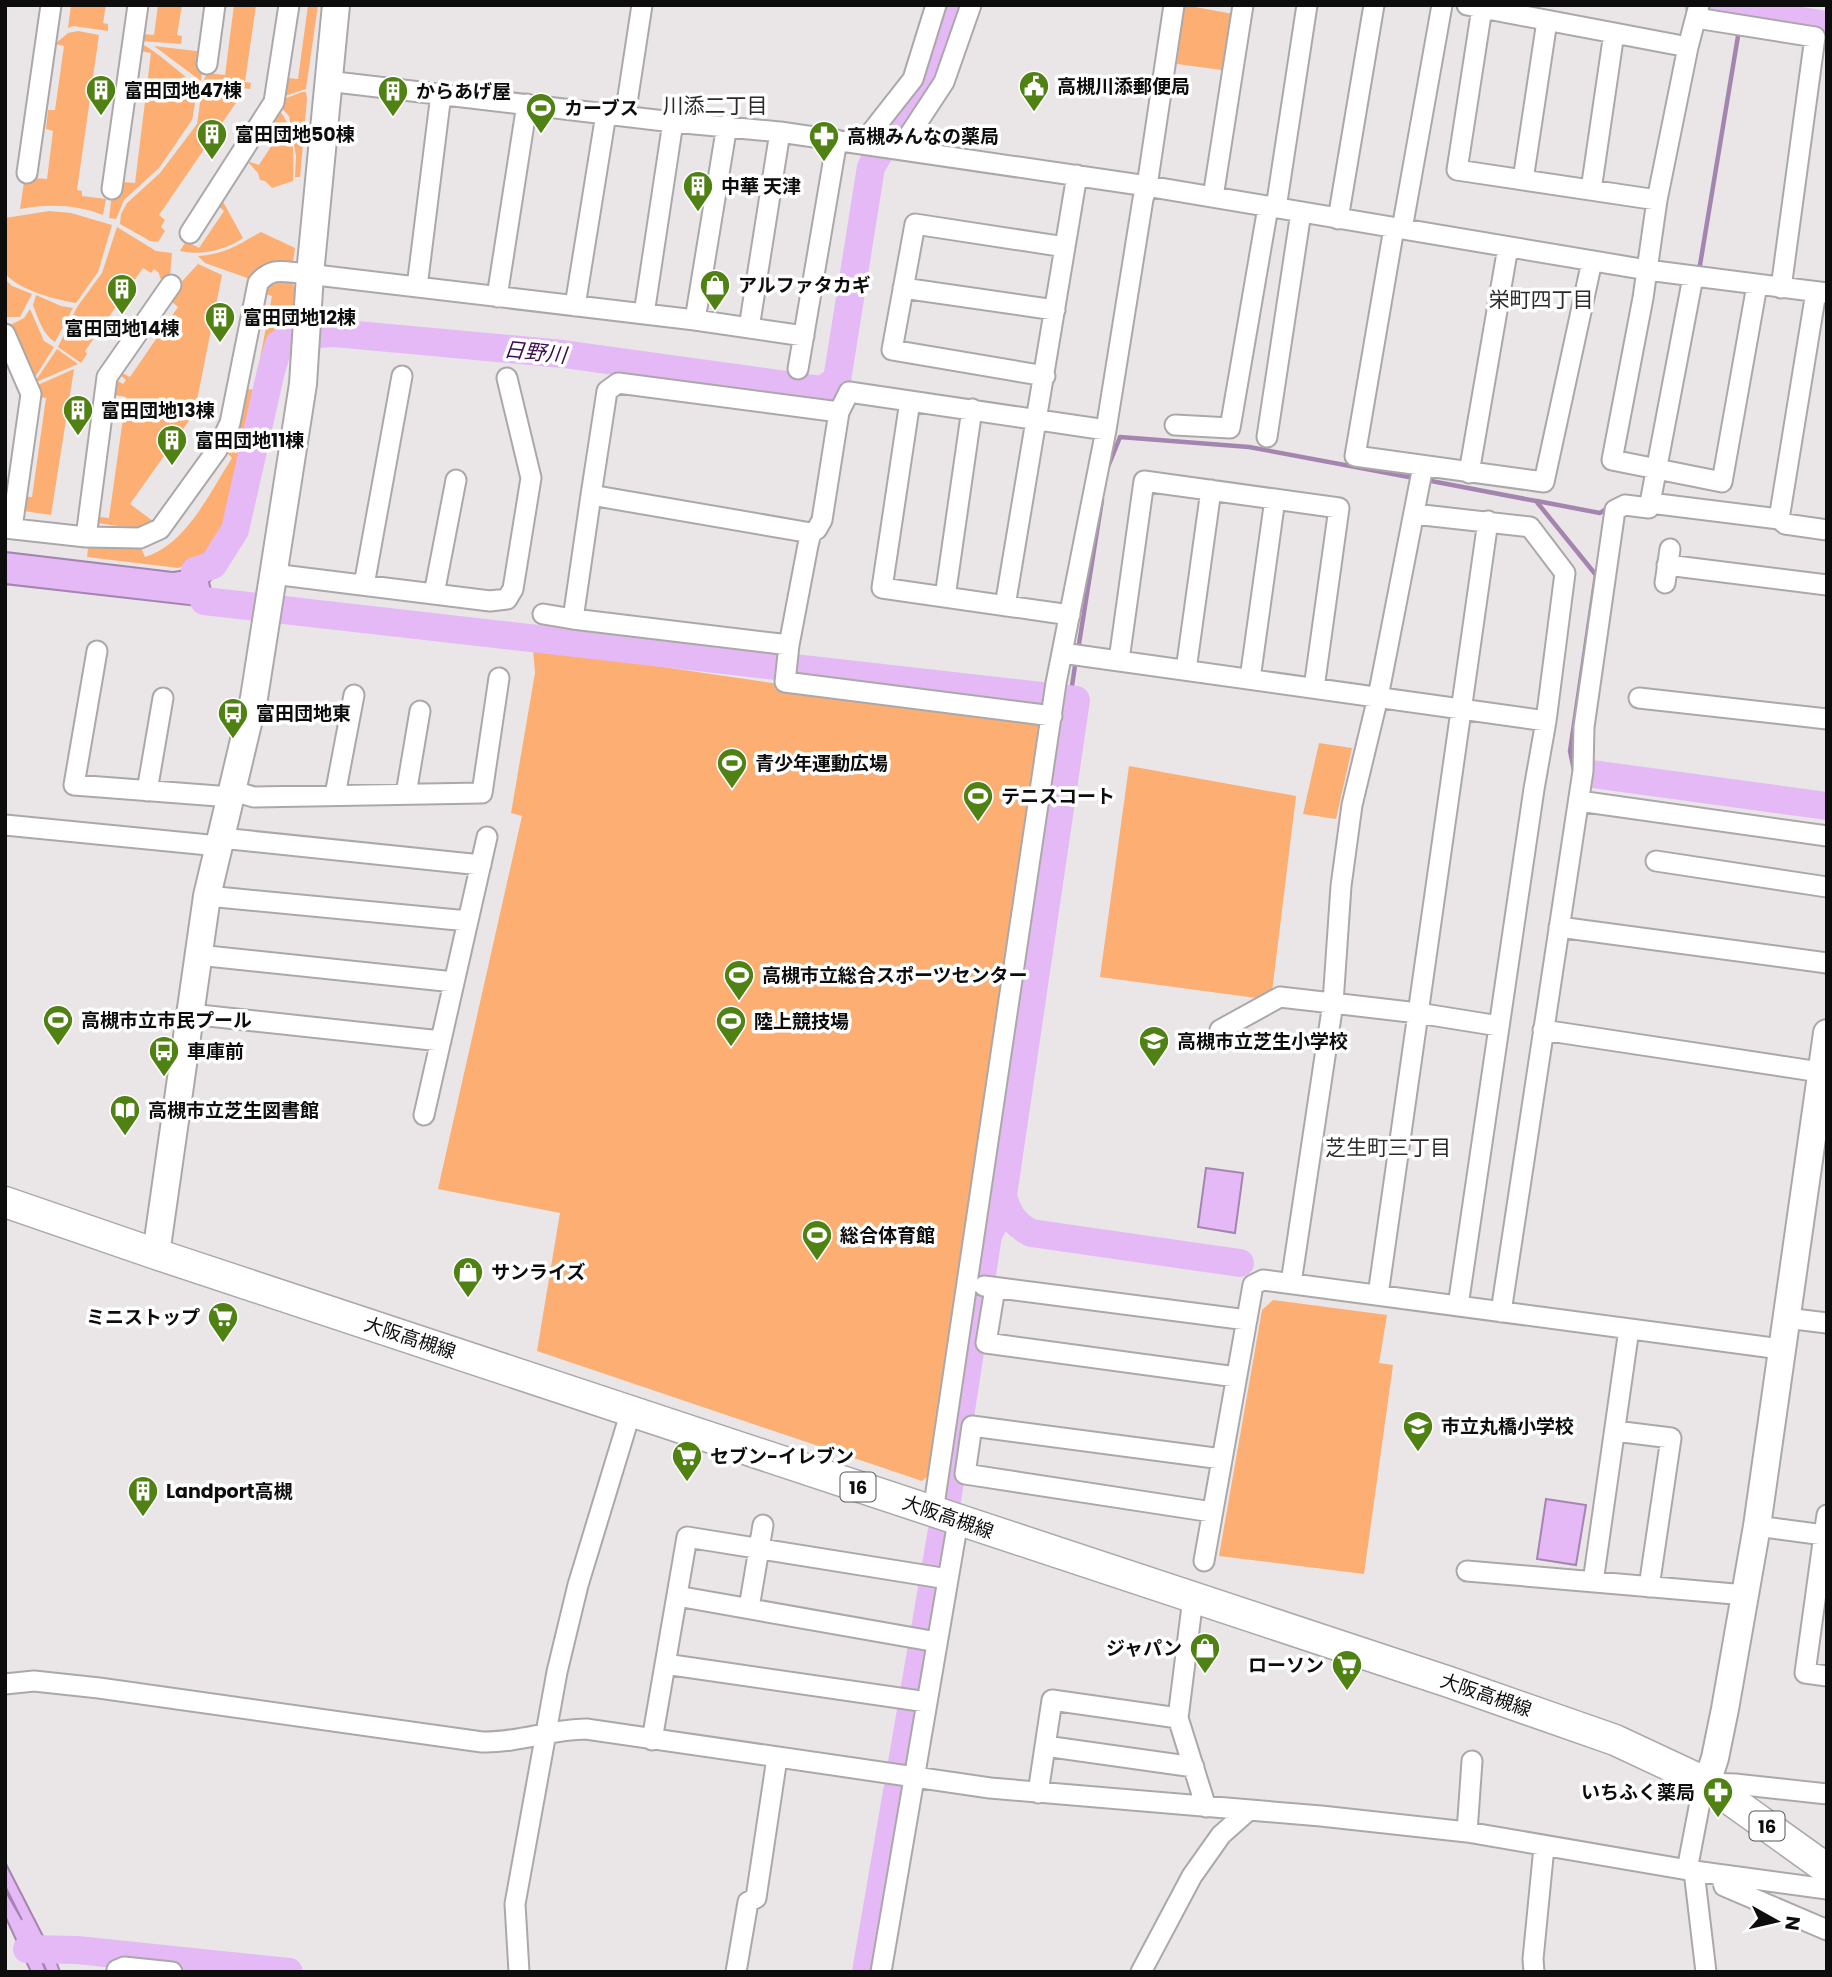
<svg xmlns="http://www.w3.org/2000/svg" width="1832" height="1977" font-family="Poppins,'Noto Sans JP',sans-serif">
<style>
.green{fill:#fcae73}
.water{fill:#e4b9f6;stroke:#a485b0;stroke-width:2}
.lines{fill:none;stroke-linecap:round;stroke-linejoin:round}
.stream{stroke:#a485b0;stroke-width:4.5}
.river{stroke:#e4b9f6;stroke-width:28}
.street-casing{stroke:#aca8a9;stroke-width:23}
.secondary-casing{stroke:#aca8a9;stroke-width:30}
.primary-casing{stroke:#aca8a9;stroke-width:33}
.street{stroke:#fff;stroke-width:19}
.secondary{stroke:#fff;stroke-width:26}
.primary{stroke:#fff;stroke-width:30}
.labels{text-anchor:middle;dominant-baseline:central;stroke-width:7;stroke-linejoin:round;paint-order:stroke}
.shield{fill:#fff;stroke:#565656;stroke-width:2}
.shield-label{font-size:18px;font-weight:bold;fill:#0e0d0d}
.poi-label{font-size:19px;font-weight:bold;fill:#0e0d0d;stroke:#fff;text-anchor:start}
.street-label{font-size:19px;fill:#0e0d0d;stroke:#fff}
.neighbourhood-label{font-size:21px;fill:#2d2a2a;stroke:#fff}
.water-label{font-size:21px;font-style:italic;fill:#3f0c50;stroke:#fff}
</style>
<rect width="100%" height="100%" fill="#eae6e7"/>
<path class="green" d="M71,5h35l-3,18 5,1v7l-35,-5 -5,2z
M158,5h24l-5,30 5,1 -1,8 -39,-3 1,-7 11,1z
M234,5h22l-11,77 6,1 -1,6 -44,-7 -2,-2 3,-7 18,2z
M308,5h10l-12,84 -21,7 3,-18 10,1z
M1184,5l55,10 -10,56 -52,-7z
M78,31l21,4 -22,155 5,1v5l24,3 -3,16c-28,-11 -53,-11 -83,-6l4,-27 9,1 1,-5 13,1 6,-48 -7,-2 2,-19h7l9,-64 -9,-2 13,-11z
M141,44c9,2 46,34 57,43l-6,33 -33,48 -35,32 -8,19 -7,-1 3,-24 9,2 2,-14 12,1 16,-130 -11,-2z
M154,46l50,6 -3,29z
M205,87l37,7 -83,121 6,5 -4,7 4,4 -7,11 -8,-1 -30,-17 1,-10 6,-11 33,-30 37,-49 5,-35z
M302,92h4l1,7 -7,78h-5l1,-21 -7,-40 -13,-14z
M279,110c16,18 15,47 14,71l-21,7 -7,-7 -5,-1 -2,-7 -11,-12 12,4 22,-34 -10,-7z
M221,198l22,40c-18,12 -41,18 -63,13l6,-10 13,7 25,-37 -8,-7z
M49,211l22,2 41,12 -14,47 -22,31c-23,-4 -54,-12 -71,-29v-56z
M117,227l39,24 16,2 -2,22 -4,7 -6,-4 -1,-5 -5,-4 -3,4 -8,-5 -58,83 2,3 -6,9 -23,-16 19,-40 25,-34z
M261,232l34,16 -2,15c-20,-2 -30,0 -43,16l-45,-16 -7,-7c28,-2 40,-11 63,-24z
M198,264l24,11 -27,135 -4,8 -61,86 23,17 -14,8 -49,-7 2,-6 17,2 17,-121 -17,-3 4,-16 10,6 3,-4 -6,-5 2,-2 8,4 48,-70 -6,-5 6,-8 -3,-5z
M5,279l7,7 20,8 -12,23h-15z
M290,280l6,9 -7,43 -11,7 -13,16 -35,165 -7,20 -11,17 -34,11 -91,-11 2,-16 51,4 5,12c41,-12 65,-65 87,-99l-9,-9 19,-61 12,2 18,-94 -11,-3 8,-12z
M36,295l25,11 12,2 -18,34c-12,-7 -17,-24 -22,-37z
M30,309l14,32 10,6 -22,35 -26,-55 18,-9z
M57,349l21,15 -44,19z
M74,369l-23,146 -34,-5 2,-14 13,1 14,-99 -14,-2 -1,-8z
M533,648l506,74 -111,754 -6,5 -385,-130 23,-138 -122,-24 84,-373 -11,-3 24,-140z
M1319,743l33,5 -16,71 -33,-5z
M1129,766l167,30 -25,204 -171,-23z
M1273,1300l114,15 -8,48 14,2 -29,209 -145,-18 43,-246z"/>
<path class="water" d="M220,550l12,7 -23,25 2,8 5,4 28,3 -3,14 -236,-27v-32l168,20c20,-3 32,-7 47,-22z
M1206,1168l37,5 -8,60 -37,-6z
M1546,1499l40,6 -10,60 -39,-6z
M5,1862l42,82h3l10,28h-13l-8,-18 7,18h-15l-26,-56v-26l17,30 -17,-34z"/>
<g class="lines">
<path class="stream" d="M1697,269l3,-4 39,-235
M1108,467l12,-30 129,10 165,31
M1426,480l110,21 60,74 -26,176 4,19
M1537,501l63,12 9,-6
M1078,650l24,-150
M1070,699l6,-40"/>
<path class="river" d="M1698,5l129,20
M195,571l18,-6 22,-35 36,-159 8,-27 16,-9 40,-2 228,21 259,36 15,-10 34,-213 52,-87 28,-75
M204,601l872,99 -73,495c4,18 11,29 28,38l209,30
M1592,774l235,32
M27,1949l50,1 212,22
M866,1972l81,-471 41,-266 12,-23 3,-17"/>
<g class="street-casing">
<path id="street" d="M1467,5l221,42
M1699,5l-11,42 -31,153 -14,98 -31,162 110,22 35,-197
M1482,8l-25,162 200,30
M1696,18l119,19 -34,251
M207,64l8,-59
M327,81l346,41 107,10 367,54 500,84 180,23
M625,116l17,-111
M862,144l51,-65 23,-74
M900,149l44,-67 27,-77
M27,173l24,-168
M1523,180l24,-159
M112,189l26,-184
M1591,190l23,-157
M1213,197l30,-192
M1276,208l31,-203
M1338,219l36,-214
M1394,228l-39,228 189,26 48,-221
M1402,229l40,-224
M190,233l84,-131 15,-97
M417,287l24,-193
M903,288l152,22
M497,297l30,-193
M575,306l31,-192
M644,314l29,-192
M695,320l32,-195
M749,328l31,-196
M5,334l26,60 -19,134
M798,369l39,-229
M1045,376l-153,-26 23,-126 150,23
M910,401l-28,187 188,27
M839,412l-17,108 -5,9 -6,4 -3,12 -19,100 -4,37 267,34
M1175,425l55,3 38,-221
M1267,437l34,-225
M1469,473l39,-226
M591,495l-18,124 216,26
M1650,503l43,-226
M1414,514l116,13 35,46 -19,148 -12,68 -76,517
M1779,519l37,-227
M5,528l81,9 54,1 20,-9 57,-79 13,-27 28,-140c13,-15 22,-12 41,-10l396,47 109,16
M811,533l-220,-38 16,-104 11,-8 221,29 10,-20 257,38
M86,537l21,-160 64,-92
M1667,565l160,20
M273,574l217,27 17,-2 6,-10 18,-111 -24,-100
M1665,583l5,-34
M364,585l38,-209
M434,594l22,-114
M945,597l27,-188
M1005,606l72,-431
M543,614l30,5
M97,651l-23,134 157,12
M1062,653l484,68
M1119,660l25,-179 195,27 -25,180
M1186,670l25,-180
M1250,679l25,-180
M1639,698l188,21
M147,791l16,-93
M233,791l21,6 228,-4 17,-115
M406,794l14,-83
M335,795l19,-100
M1579,801l248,35
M5,825l214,21
M221,838l260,27
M1656,861l171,26
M207,896l261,25
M1559,927l268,36
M198,955l256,27
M190,1014l251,27
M1220,1030l60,-33 138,16 81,13
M1543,1030l277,42
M424,1115l63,-278
M1291,1283l42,-280 8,-117 11,-81 26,-108 45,-231
M984,1286l263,34
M995,1288l-9,55 250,34
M1378,1295l110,-774
M1501,1312l82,-541 1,-44 31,-217 10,-5 24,3 1,-5 129,16 6,5 42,6
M1786,1318l41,5
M1615,1431l56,7 -22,149
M933,1512l123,-829 50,-253 37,-231 4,-13 27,-181
M1212,1512l-247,-38 7,-48 250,33
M1757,1526l67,9 -19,138 22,3
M1824,1535l3,-20
M1204,1561l49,-276 10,-5 518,69
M1467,1571l279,24
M1593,1582l36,-253
M677,1596l260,46
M1193,1598l-15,120 28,89
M749,1608l14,-83
M665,1664l262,38
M5,1684l29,-3 65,7 383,54c36,1 69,-13 104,-13l404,59 331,28 146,16 227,39 133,18
M652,1740l35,-203 261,42
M1045,1746l149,21
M1038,1793l14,-93 126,18
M1467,1832l5,-71
M1687,1870l14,-73 6,-14 28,1 92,10
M1694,1871l12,101
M1721,1875l3,11 103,44
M118,1972l-1,-2 7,-3 48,5
M519,1972l-4,-68 42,-232 21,-87 53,-174
M736,1972l12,-70 8,-4 21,-140
M881,1972l77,-451
M1141,1972l51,-96 29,-41 27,-24
M1534,1972l-1,-13 11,-112"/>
</g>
<g class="secondary-casing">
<path id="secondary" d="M156,1254l51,-358 47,-198 49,-314 7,-110 26,-269
M1707,1783l8,-25 10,-49 32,-183 70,-493"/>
</g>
<g class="primary-casing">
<path id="primary" d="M5,1202l151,52 1293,428 166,58 92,43 120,86"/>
</g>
<use href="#street" class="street"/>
<use href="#secondary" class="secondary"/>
<use href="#primary" class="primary"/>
</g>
<defs>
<g id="civic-pin" transform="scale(1.575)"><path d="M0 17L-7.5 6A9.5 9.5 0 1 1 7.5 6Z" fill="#4f8113" stroke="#fff"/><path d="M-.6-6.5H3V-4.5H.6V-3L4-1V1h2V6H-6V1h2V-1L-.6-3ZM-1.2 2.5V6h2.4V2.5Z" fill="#fff"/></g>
<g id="building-pin" transform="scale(1.575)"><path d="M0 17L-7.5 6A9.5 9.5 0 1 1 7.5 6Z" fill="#4f8113" stroke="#fff"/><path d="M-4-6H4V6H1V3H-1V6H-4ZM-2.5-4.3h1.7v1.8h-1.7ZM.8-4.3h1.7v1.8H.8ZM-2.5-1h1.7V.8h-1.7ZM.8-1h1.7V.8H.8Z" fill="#fff"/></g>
<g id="stadium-pin" transform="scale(1.575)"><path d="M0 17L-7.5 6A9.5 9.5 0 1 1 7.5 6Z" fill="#4f8113" stroke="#fff"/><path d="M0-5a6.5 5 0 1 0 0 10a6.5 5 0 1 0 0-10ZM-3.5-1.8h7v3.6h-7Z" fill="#fff"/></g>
<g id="pharmacy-pin" transform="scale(1.575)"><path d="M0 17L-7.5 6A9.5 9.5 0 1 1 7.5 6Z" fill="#4f8113" stroke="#fff"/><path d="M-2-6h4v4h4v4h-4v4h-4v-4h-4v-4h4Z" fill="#fff"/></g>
<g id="shop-pin" transform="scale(1.575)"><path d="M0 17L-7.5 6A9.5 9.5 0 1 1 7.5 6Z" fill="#4f8113" stroke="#fff"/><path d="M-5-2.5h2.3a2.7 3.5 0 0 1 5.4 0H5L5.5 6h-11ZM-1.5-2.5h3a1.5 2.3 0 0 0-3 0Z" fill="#fff"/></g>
<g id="bus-pin" transform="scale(1.575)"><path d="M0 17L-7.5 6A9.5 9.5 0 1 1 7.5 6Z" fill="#4f8113" stroke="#fff"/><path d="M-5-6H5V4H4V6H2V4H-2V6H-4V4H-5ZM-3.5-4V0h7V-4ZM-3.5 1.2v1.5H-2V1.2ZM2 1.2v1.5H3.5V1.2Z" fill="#fff"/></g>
<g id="school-pin" transform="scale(1.575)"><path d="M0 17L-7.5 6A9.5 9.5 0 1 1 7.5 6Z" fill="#4f8113" stroke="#fff"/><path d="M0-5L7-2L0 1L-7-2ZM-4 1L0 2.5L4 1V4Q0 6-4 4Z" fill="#fff"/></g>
<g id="library-pin" transform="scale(1.575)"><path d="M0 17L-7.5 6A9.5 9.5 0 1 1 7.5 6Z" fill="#4f8113" stroke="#fff"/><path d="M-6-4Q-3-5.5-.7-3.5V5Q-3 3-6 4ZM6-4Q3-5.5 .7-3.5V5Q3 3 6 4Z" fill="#fff"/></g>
<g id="supermarket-pin" transform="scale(1.575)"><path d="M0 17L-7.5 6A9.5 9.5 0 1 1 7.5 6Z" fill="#4f8113" stroke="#fff"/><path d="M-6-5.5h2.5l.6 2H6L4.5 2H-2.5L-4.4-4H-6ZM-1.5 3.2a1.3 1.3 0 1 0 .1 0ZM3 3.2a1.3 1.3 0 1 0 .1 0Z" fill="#fff"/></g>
</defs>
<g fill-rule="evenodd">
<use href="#civic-pin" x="1034" y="86"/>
<use href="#building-pin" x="101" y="90"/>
<use href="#building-pin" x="393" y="91"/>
<use href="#stadium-pin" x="541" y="108"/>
<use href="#building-pin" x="212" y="134"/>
<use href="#pharmacy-pin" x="824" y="136"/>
<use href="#building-pin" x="698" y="186"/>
<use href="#shop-pin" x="715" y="285"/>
<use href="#building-pin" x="122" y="289"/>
<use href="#building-pin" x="220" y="317"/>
<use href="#building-pin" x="78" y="410"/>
<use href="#building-pin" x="172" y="440"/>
<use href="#bus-pin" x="233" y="713"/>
<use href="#stadium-pin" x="732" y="763"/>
<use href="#stadium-pin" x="978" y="796"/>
<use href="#stadium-pin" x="739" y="975"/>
<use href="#stadium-pin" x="58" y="1020"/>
<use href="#stadium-pin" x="731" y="1021"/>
<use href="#school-pin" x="1154" y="1041"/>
<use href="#bus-pin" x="164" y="1051"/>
<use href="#library-pin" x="125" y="1110"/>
<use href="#stadium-pin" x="817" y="1235"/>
<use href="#shop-pin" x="468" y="1272"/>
<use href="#supermarket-pin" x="223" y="1317"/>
<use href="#school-pin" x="1418" y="1426"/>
<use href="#supermarket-pin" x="687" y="1456"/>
<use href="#building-pin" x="143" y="1491"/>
<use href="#shop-pin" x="1205" y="1648"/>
<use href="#supermarket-pin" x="1347" y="1665"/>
<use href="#pharmacy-pin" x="1718" y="1792"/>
</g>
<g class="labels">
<g class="shield">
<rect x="840.5" y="1472.5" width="35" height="29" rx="5"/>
<rect x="1749.5" y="1811.5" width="35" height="29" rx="5"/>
</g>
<g class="shield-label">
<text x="858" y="1487">16</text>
<text x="1767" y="1826">16</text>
</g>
<g class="poi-label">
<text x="1057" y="86">高槻川添郵便局</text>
<text x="124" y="90">富田団地47棟</text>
<text x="416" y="91">からあげ屋</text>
<text x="564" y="108">カーブス</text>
<text x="235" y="134">富田団地50棟</text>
<text x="847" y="136">高槻みんなの薬局</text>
<text x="721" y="186">中華 天津</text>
<text x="738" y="285">アルファタカギ</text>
<text x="243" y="317">富田団地12棟</text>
<text x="122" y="328" text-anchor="middle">富田団地14棟</text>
<text x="101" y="410">富田団地13棟</text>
<text x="195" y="440">富田団地11棟</text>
<text x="256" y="713">富田団地東</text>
<text x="755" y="763">青少年運動広場</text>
<text x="1001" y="796">テニスコート</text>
<text x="762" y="975">高槻市立総合スポーツセンター</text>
<text x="81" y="1020">高槻市立市民プール</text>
<text x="754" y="1021">陸上競技場</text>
<text x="1177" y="1041">高槻市立芝生小学校</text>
<text x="187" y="1051">車庫前</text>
<text x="148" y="1110">高槻市立芝生図書館</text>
<text x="840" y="1235">総合体育館</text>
<text x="491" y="1272">サンライズ</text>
<text x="200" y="1317" text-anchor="end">ミニストップ</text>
<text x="1441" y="1426">市立丸橋小学校</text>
<text x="710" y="1456">セブン-イレブン</text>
<text x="166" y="1491">Landport高槻</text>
<text x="1182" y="1648" text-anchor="end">ジャパン</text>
<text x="1324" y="1665" text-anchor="end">ローソン</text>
<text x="1695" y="1792" text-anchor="end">いちふく薬局</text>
</g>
<g class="street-label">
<text transform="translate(410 1338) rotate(18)">大阪高槻線</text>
<text transform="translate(948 1517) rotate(19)">大阪高槻線</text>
<text transform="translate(1486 1695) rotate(19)">大阪高槻線</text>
</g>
<g class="neighbourhood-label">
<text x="715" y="105">川添二丁目</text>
<text x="1541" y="299">栄町四丁目</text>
<text x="1388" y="1147">芝生町三丁目</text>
</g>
<g class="water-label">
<text transform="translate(535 352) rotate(6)">日野川</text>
</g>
</g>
<rect width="1832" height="1977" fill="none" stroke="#0e0d0d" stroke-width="14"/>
<g transform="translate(1776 1921) rotate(98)" stroke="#ffffff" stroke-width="5" paint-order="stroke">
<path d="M0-5L12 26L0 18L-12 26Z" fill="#0e0d0d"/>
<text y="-10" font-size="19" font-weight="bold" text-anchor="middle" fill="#0e0d0d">N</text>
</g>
</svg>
